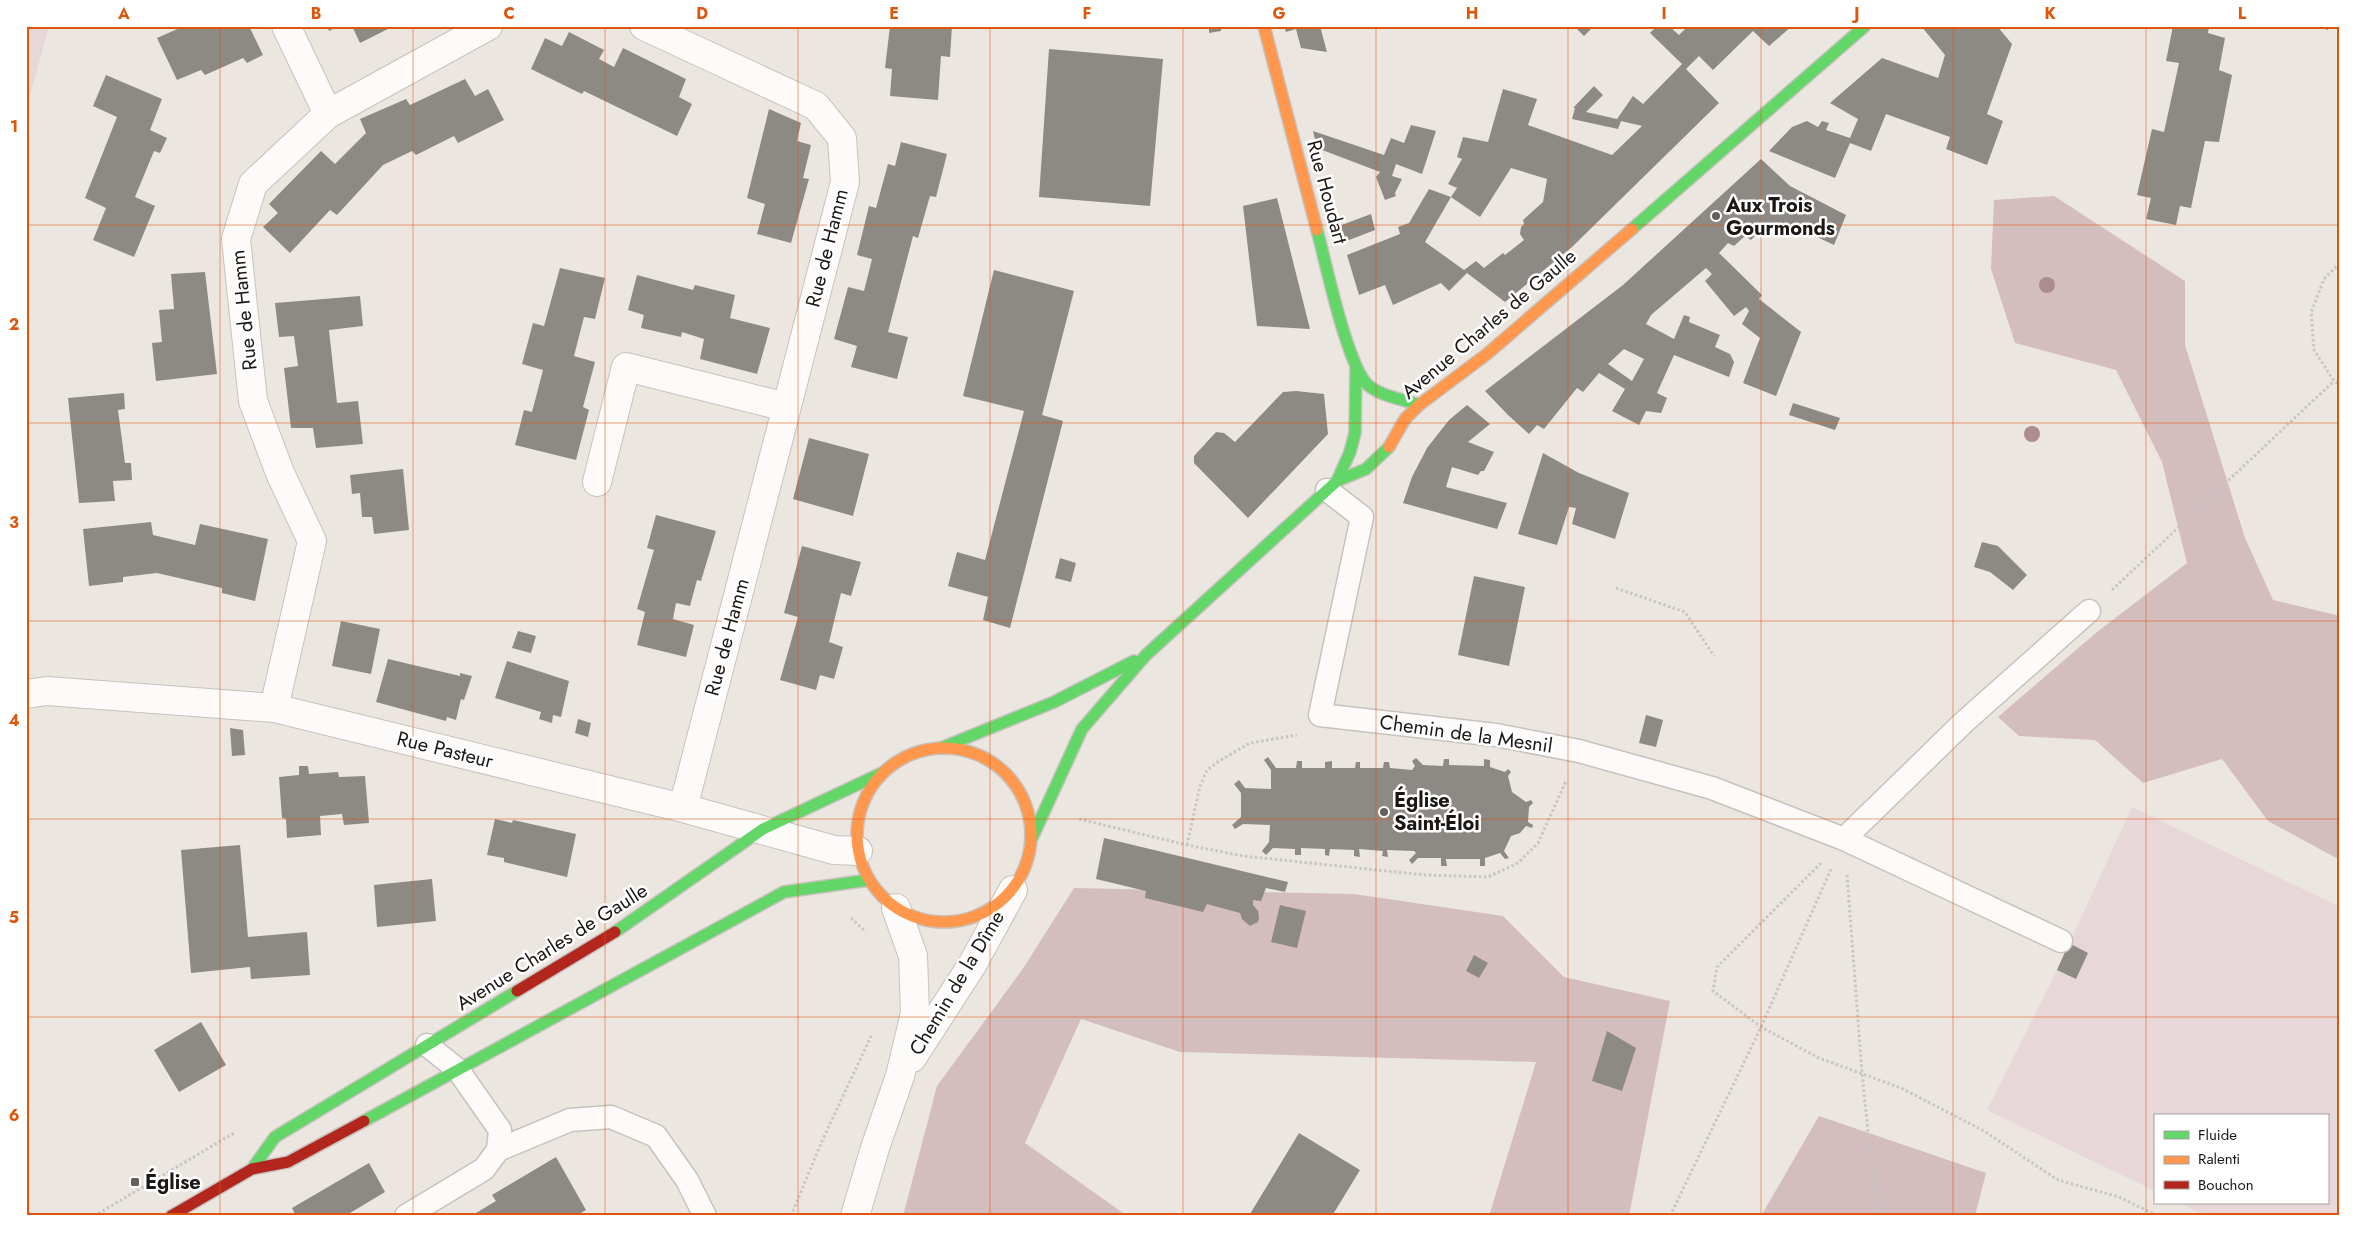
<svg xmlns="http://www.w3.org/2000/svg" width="2366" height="1242" font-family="Jost,sans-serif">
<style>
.green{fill:#e8d7d8}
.forest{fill:#d4bdbf}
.building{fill:#8d8a85;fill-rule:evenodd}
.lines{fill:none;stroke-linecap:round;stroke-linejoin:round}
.lane-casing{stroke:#c7c2bd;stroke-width:25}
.street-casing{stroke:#c7c2bd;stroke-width:30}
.fast-casing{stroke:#c7c2bd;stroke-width:14}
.slow-casing{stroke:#c7c2bd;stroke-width:14}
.jam-casing{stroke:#c7c2bd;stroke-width:14}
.path{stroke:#c8c6c4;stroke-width:3;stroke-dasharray:2.5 2.5;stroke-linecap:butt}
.lane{stroke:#fcfbfa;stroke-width:22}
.street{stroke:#fcfbfa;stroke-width:28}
.fast{stroke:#63d668;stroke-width:11}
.slow{stroke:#ff974d;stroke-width:11}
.jam{stroke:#b3261e;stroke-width:11}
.tree{fill:#ac8b91}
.grid{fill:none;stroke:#de560c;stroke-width:1;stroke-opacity:0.55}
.poi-dot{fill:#645f5b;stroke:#fff;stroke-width:2}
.labels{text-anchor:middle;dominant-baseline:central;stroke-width:5;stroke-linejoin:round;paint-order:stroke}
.street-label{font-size:20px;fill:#1b1714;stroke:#fff}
.poi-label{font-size:20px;font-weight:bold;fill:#1b1714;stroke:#fff;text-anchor:start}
.neatline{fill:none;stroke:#de560c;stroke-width:2}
.grid-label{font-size:16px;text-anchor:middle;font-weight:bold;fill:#de560c}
</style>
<rect width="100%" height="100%" fill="#ece6e0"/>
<path class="green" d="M26,26h23l-23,84z
M2132,807l208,100v309h-135l-26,-13h148v-87h-172v75l-168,-81 70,-140z"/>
<path class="forest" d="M2054,196l131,85v64l60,193 28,62 67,16v244l-72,-39 -46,-62 -79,24 -48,-43 -76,-4 -21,-19 99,-85 90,-69 -25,-101 -46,-92 -101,-27 -24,-74 3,-69z
M1074,888l280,6 149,22 61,61 106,24 -41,215h-140l47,-154 -356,-10 -99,-33 -56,124 102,73h-224l34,-130 85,-116z
M1819,1116l167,57 -11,43h-214z"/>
<path class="building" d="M184,26h65l14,29 -16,8 -4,-5 -38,17 -4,-5 -24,10 -20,-42z
M327,26h12l-10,5z
M352,26h42l-34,17z
M890,26h62l-2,31 -9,-1 -3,44 -48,-4 2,-27 -7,-1z
M1209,26h12v5l-12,2z
M1284,26h36l7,26 -26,-4 -5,-19 -10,3z
M1574,26h20l-10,10z
M1657,26h12l10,9 9,-9h104l-23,20 -16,-15 -40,39 -14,-14 -13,13 33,34 -147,144 -67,55 -38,-29 -18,18 -8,-8 -48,22 -8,-20 -26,10 -12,-40 53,-21 -2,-7 11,-4 20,-34 22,8 -26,45 39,28 12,-9 8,7 19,-15 2,2 19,-15 -4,-6 1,-7 3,-3 -1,-4 20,-18 4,-23 -36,-11 -31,49 -29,-20 6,-9 -9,-4 14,-25 -5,-2 6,-20 25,5 15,-53 34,10 -9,26 84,30 30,-29 -21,-5 -3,8 -46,-10 3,-11h-2l21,-22 9,9 -17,17 31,7 16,-23 10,8 39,-40 -32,-31z
M1921,26h76l15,18 -25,70 16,7 -16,44 -41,-16 4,-12 -64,-23 -15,37 -21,-8 -15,35 -66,-27 23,-24 15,-6 11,6 4,-6 7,2 -3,7 24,8 8,-19 -28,-16 52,-45 56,20 7,-23z
M2173,26h36l-1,7 17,5 -6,32 13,5 -13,67 -14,-1 -14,67 -11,-2 -4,19 -30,-6 5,-21 -14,-3 15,-66 12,3 15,-69 -13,-2z
M2316,26h13l-1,4z
M569,32l35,18 -5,9 15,8 9,-19 63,31 -7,18 13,7 -15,32 -93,-45 -2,3 -51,-25 14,-31 17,8z
M1049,49l114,10 -13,147 -111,-9z
M106,75l56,24 -12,31 17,8 -7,15 -6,-2 -19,46 20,9 -21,51 -41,-17 13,-32 -21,-10 32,-81 -24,-11z
M465,79l10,17 13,-7 16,31 -46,23 -4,-7 -38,19 -4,-4 -29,14 -46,50 -7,-5 -40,43 -27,-26 15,-14 -9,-9 52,-53 14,13 31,-31 -6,-14 46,-20 4,6z
M769,109l32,14 -4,18 14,4 -8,33 6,1 -18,64 -34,-9 8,-30 -18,-6z
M1411,125l25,6 -14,43 -26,-10 -4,12 10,3 -7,14 1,3 -11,4 -9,-23 4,-5 -63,-24 -4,-17 71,24 7,-17 13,5z
M901,142l46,12 -11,43 -6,-1 -12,42 -5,-2 -25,96 20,5 -11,42 -46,-12 6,-21 -23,-7 14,-52 16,4 8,-32 -15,-4 12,-49 7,2 12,-44 7,2z
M1761,159l29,27 56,29 -12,30 -34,-16 -5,8 -27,-14 -17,17 -6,-4 -11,10 -6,-3 -9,10 43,42 -3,4 42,33 -25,64 -33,-13 17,-45 -18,-14 7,-13 -3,-4 -12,9 -29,-35 7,-7 -6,-6 -55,47 -5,9 28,15 10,-24 6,2 -1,5 31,13 -5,12 15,7 4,8 -5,15 -55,-22 -17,38 10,5 -6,15 -15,-2 -7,14 -27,-14 13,-22 -26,-16 -16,19 -6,-4 -33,41 -7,-4 -8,9 -21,-19 -23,-24 138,-106zM1624,349l20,10 -12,22 -24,-17z
M1277,198l33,131 -53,-3 -14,-120z
M1371,214l4,16 -31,12 -5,-16z
M560,268l45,10 -10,41 -11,-2 -10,39 21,6 -12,45 6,3 -13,50 -61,-15 9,-35 8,2 11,-42 -21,-6 11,-41 11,3z
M994,270l80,21 -32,124 21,6 -53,207 -27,-8 5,-23 -40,-11 9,-34 28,8 39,-149 -61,-15z
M205,272l12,102 -61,7 -4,-38 10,-1 -3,-32 15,-1 -3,-35z
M637,275l56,15 2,-5 40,10 -5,23 40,10 -13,46 -57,-15 4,-20 -22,-7 -1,5 -40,-9 3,-13 -16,-5z
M360,296l3,30 -34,4 8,73 21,-2 5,43 -47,4 -3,-20h-22l-7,-60 14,-2 -4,-30 -15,1 -4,-34z
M1296,391l28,3 4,40 -80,84 -54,-55v-7l22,-24 8,1 11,9 48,-50z
M124,393l1,16 -7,1 7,53h6l1,17 -19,1 2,20 -36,2 -11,-105z
M1793,403l47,15 -5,12 -46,-15z
M1467,405l23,19 -22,18 26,10 -10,19h-3l-3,4 -26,-8 -6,20 61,16 -10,26 -94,-26 9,-26 15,-29 22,-28z
M809,438l60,16 -16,62 -60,-17z
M1543,453l36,20 50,20 -14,46 -43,-15 4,-16 -7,-1 -12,38 -39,-11z
M403,469l6,61 -35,4 -2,-17h-10l-2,-24 -8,1 -2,-19z
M656,515l60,16 -15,50 -4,-1 -7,26 -14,-3 -3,16 21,6 -8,32 -49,-12 8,-33 -8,-3 17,-59 -7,-2z
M151,522l2,13 42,10 5,-21 68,15 -13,62 -33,-8v-5l-65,-15 -34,4v5l-34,4 -6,-57z
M1982,542l16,4 29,29 -14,15 -23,-18 -16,-5z
M802,546l59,16 -10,34 -10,-3 -12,49 14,5 -9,32 -14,-4 -4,15 -36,-10 18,-63 -14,-4z
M1060,558l16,5 -5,19 -16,-4z
M1474,576l51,11 -16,79 -51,-11z
M341,621l39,8 -9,45 -39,-8z
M518,631l18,5 -5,17 -19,-5z
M388,659l72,17v-3l12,3 -8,24 -3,-1 -5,21 -9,-3 -1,4 -70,-19z
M507,661l62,20 -8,36 -8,-2 -1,8 -13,-4 2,-7 -46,-14z
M1646,715l17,5 -7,27 -17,-4z
M578,719l13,4 -3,14 -13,-4z
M230,728l13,2 2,25 -13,1z
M1268,757l8,11h20l1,-7h5v7h23v-6l7,-1v7h23l1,-6h4v6h23l1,-6h5l1,6 22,2 3,-4 -3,-5 4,-3 7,7 20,1 1,-7h5v6l35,1v-7l6,1v7l15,5 3,-3 3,3 -3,4 4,16 14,10 5,-2 2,3 -4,4 -1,15 5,3 -1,3 -6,-2 -6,7 -9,3 -7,15 5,7 -4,1 -5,-6 -15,5v8h-5v-7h-34l1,7h-6v-8h-23l-6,6 -3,-4 7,-7 -2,-2 -27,-1 1,7 -6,-1 1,-5 -24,-2 1,8 -6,-1v-6l-24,-1 -1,7 -4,-1v-6l-24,-1v7h-6v-6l-22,-1 -7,7 -4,-4 7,-9 1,-17 -27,-1 -8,5 -3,-4 9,-8v-24l-7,-9 5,-4 6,8 26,1v-19l-7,-10z
M299,766h9l1,8 29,-2 1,5 26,-1 4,47 -25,2 -2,-11 -22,2 1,19 -34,3 -1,-19 -4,-1 -3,-41 20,-2z
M495,819l17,4 1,-3 63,14 -9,43 -63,-15v-4l-17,-3z
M1104,838l184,44 -3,10 -19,-4 -5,13 -8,-1v5l5,6 1,7 -1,4 -8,4 -8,-7 -2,-6 -33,-9 -4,8 -58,-14 1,-7 -50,-12z
M240,845l8,92 59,-5 3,43 -59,4 -1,-12 -59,6 -10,-123z
M432,879l4,42 -59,6 -3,-42z
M1280,905l26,6 -9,37 -26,-6z
M2069,943l19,10 -12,26 -19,-9z
M1474,955l14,8 -9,15 -13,-7z
M201,1022l25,43 -47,27 -25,-42z
M1607,1031l29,17 -14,43 -30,-10z
M1299,1133l61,37 -28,46h-79l-3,-2z
M556,1157l30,53 -10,6h-105l25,-15 -4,-6z
M369,1163l16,29 -40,24h-49l-4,-8z"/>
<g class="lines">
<g class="lane-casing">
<path id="lane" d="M1327,490l35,27 -42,198 176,20 83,16 133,37 132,51 217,102
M1844,839l119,-116 126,-112
M498,1150l72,-30 41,-3 45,19 31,44 18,36
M406,1216l78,-47 14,-19 2,-20 -42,-60 -31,-25"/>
</g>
<g class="street-casing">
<path id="street" d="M286,26l42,88
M644,26l172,80 26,32 3,44 -162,626
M597,482l29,-115 160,40
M26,694l21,-3 227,17 409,100 151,42 24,1
M274,708l38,-167 -32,-68 -27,-72 -17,-162 17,-55 75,-70 160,-88
M912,1058l60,-93 41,-75
M855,1216l20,-68 25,-72 15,-63 -2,-57 -17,-48"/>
</g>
<g class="fast-casing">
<path id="fast" d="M1632,229l233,-203
M1317,230c9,33 30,137 52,156 14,11 34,13 50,19
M1337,481l13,-29 5,-19 1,-66
M941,748l113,-46 80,-41
M1031,840l51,-111 64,-74 191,-174 29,-12 23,-22
M615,932l148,-103 121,-57
M364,1121l420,-229 85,-12
M252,1169l23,-32 242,-146"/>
</g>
<g class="slow-casing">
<path id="slow" d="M1264,26l53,204
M1389,447l16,-28 14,-14 68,-51 145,-125
M857 835a87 87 0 1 1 174 0a87 87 0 1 1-174 0Z"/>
</g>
<g class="jam-casing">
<path id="jam" d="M517,991l98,-59
M171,1216l81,-47 36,-7 76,-41"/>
</g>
<path class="path" d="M2340,263l-16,16 -13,34 3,37 20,31 6,4
M1616,588l69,24 29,44
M2112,590l222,-209
M1079,819l108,26 56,11 182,19 63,2 30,-14 20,-20 28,-62
M1187,845l13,-59 7,-16 12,-9 31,-18 47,-8
M1821,863l-104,104 -4,24 48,36 58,31 82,30 83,43 74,49 61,17 39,19
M1847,875l15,198 15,143
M851,918l15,14
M94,1216l140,-83
M791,1216l31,-75 50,-107
M1670,1216l91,-189 71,-160"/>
<use href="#lane" class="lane"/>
<use href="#street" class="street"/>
<use href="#fast" class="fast"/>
<use href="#slow" class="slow"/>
<use href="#jam" class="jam"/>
</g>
<g class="tree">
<circle cx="2047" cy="285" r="8"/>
<circle cx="2032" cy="434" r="8"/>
</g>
<path class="grid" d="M220,26v1190M413,26v1190M605,26v1190M798,26v1190M990,26v1190M1183,26v1190M1376,26v1190M1568,26v1190M1761,26v1190M1953,26v1190M2146,26v1190M26,225h2314M26,423h2314M26,621h2314M26,819h2314M26,1017h2314"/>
<g class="poi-dot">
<circle cx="1716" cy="216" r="5"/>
<circle cx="1384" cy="812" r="5"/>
<rect x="130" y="1177" width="10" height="10" rx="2.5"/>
</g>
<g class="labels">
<g class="street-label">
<text transform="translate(1327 192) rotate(75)">Rue Houdart</text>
<text transform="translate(827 248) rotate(-76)">Rue de Hamm</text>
<text transform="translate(244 310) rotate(-96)">Rue de Hamm</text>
<text transform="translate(1489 324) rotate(-40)">Avenue Charles de Gaulle</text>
<text transform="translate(727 637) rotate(-75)">Rue de Hamm</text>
<text transform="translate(1466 734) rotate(8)">Chemin de la Mesnil</text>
<text transform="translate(445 750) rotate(14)">Rue Pasteur</text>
<text transform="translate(552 947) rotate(-32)">Avenue Charles de Gaulle</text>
<text transform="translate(957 983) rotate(-59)">Chemin de la Dîme</text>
</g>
<g class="poi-label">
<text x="1726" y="205">Aux Trois<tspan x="1726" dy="23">Gourmonds</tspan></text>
<text x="1394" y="800">Église<tspan x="1394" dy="23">Saint-Éloi</tspan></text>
<text x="145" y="1182">Église</text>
</g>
</g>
<rect width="2366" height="1242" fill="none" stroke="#ffffff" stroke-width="55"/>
<rect x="2154" y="1114" width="175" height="90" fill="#ffffff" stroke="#a4a2a1"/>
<rect x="2164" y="1131" width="25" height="8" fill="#63d668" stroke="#a4a2a1"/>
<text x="2198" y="1140" font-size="15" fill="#1b1714">Fluide</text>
<rect x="2164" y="1156" width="25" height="8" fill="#ff974d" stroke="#a4a2a1"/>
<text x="2198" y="1164" font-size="15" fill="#1b1714">Ralenti</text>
<rect x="2164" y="1181" width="25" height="8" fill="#b3261e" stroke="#a4a2a1"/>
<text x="2198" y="1190" font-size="15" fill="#1b1714">Bouchon</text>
<rect x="28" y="28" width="2310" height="1186" class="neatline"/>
<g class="grid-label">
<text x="124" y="19">A</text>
<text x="316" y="19">B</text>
<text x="509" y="19">C</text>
<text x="702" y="19">D</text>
<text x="894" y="19">E</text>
<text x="1087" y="19">F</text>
<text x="1279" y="19">G</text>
<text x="1472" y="19">H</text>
<text x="1664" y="19">I</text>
<text x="1857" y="19">J</text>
<text x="2050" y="19">K</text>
<text x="2242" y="19">L</text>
<text x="14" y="132">1</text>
<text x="14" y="330">2</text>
<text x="14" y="528">3</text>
<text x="14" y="726">4</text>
<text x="14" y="923">5</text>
<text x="14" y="1121">6</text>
</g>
</svg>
